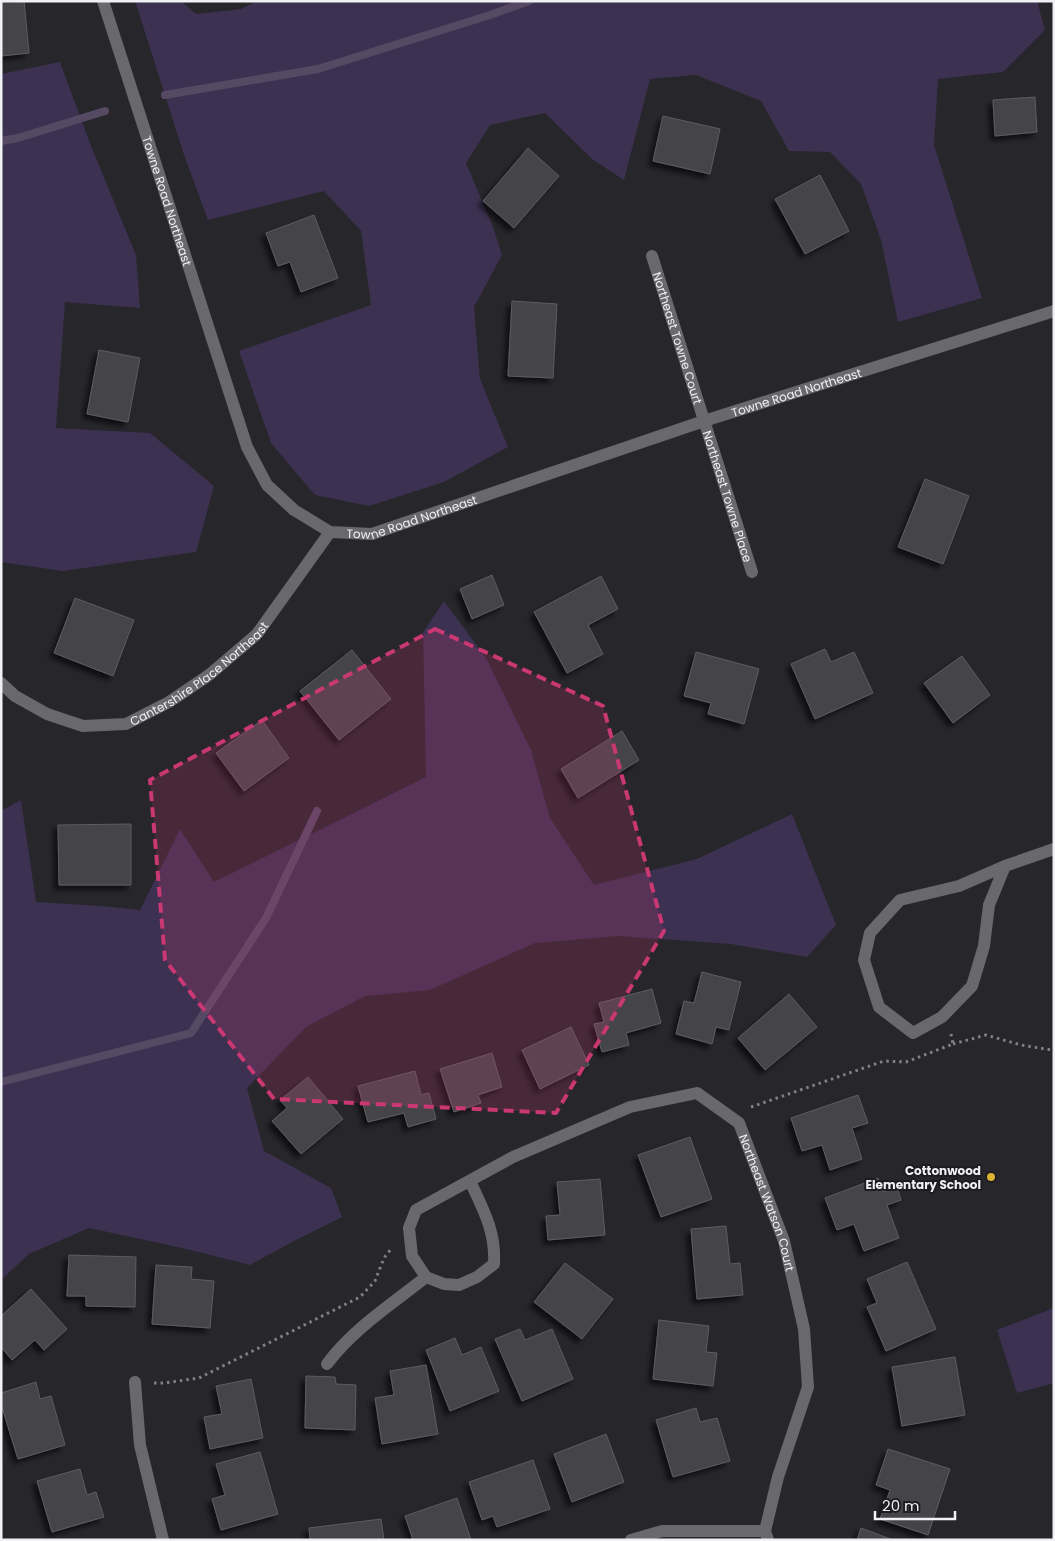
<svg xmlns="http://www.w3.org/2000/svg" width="1055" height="1541" font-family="Poppins,sans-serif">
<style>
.green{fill:#3c3150}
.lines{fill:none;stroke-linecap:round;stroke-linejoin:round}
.stream{stroke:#564964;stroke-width:8}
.building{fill:#454449;stroke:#5e5c62;filter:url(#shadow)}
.path{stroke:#818084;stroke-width:3;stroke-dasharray:2.5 4;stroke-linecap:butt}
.service{stroke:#69686b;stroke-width:12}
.minor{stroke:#69686b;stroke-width:12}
.marked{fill:#c93872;fill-opacity:0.2;stroke:#c93872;stroke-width:4;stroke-dasharray:10 6;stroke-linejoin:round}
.poi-dot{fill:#dab333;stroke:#1e1c21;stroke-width:2}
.labels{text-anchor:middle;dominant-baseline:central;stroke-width:4;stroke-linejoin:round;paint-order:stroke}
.street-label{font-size:12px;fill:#f1f0f4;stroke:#1e1c21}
.poi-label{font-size:12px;font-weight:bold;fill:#f1f0f4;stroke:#1e1c21;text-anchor:end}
</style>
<defs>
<filter id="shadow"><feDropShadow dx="-4.5" dy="4.5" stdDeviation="2.5" flood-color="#0009"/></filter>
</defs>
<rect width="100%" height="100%" fill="#27262b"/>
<path class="green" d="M135,1h46l15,13 45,-5 16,-8h780l8,29 -42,42 -65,7 -4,66 48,153 -84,24 -17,-82 -20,-56 -31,-32 -41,-1 -28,-50 -65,-26 -46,4 -26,101 -32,-21 -47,-46 -55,12 -24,38 26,61 10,31 -28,52 6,72 28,68 -64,35 -75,24 -54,-11 -44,-52 -32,-92 132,-46 -10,-74 -37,-40 -116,29 -24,-65z
M60,62l31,84 45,109 4,53 -75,-6 -9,126 94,5 64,53 -18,66 -133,19 -62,-9v-488z
M444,601l42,57 45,92 19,68 44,67 103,-26 95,-45 44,111 -29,32 -76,-13 -113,-8 -83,7 -105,47 -65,6 -59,31 -59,61 17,63 67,37 11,29 -48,24 -44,24 -68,-17 -93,-20 -60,26 -28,26v-469l20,-11 15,102 66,4 38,4 40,-81 34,53 212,-105 -3,-145z
M1054,1308v75l-37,10 -20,-63z"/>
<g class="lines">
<path class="stream" d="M165,95l153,-26 172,-54 39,-14
M1,141l17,-3 87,-27
M1,1082l190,-49 75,-115 51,-107"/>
</g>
<path class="building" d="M1,1h23l5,52 -28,3z
M1035,97l2,35 -42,4 -2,-36z
M663,116l57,13 -10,45 -57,-13z
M528,148l31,28 -45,52 -31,-27z
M820,175l29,56 -44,23 -30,-55z
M314,215l24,63 -37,14 -11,-30 -12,4 -12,-33z
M512,301l45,3 -4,74 -45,-2z
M99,350l41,8 -12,64 -41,-8z
M925,479l44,17 -26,68 -45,-17z
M492,575l12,30 -32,14 -12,-30z
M601,576l17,33 -30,16 15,29 -36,19 -33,-61z
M75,598l59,22 -21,56 -59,-23z
M825,649l6,13 23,-10 19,41 -58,26 -24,-55z
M352,650l39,49 -52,41 -39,-49z
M696,652l63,17 -15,55 -36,-10 3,-11 -27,-7z
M962,656l28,39 -37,28 -29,-40z
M262,720l27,38 -45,33 -28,-38z
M622,731l17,29 -61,38 -17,-29z
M131,824v61h-72l-1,-60z
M702,972l39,10 -12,48 -13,-3 -4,17 -36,-10 8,-33 10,2z
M652,989l9,34 -35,10 3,12 -27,7 -8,-28 10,-2 -5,-19z
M789,994l28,33 -52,43 -27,-32z
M571,1027l18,38 -49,24 -18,-39z
M492,1053l10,34 -24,8 3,8 -27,9 -14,-43z
M415,1071l6,24 8,-2 7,26 -28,8 -4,-14 -36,9 -10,-36z
M308,1077l35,42 -42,35 -29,-33 15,-13 -7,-8z
M858,1095l10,28 -16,5 10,31 -32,11 -8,-25 -20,6 -11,-33z
M690,1137l22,62 -51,18 -23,-62z
M878,1178l5,14 14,-5 4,13 -14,5 12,33 -35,13 -10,-27 -17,6 -12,-32z
M600,1179l5,56 -57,5 -2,-24 14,-1 -3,-33z
M726,1226l4,38 10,-1 3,32 -46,4 -6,-70z
M69,1255l67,2 -1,50 -49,-1v-10h-19z
M907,1262l29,67 -50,22 -19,-44 10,-4 -10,-24z
M565,1263l48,36 -31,40 -48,-37z
M156,1265l36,2 -1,12 23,2 -4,47 -58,-4z
M31,1289l36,40 -23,21 -9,-10 -23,20 -11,-13v-31z
M659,1320l50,6 -3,26 11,1 -4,33 -60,-7z
M520,1329l5,11 27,-11 21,50 -51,22 -27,-62z
M455,1338l7,17 19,-8 18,44 -49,20 -24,-61z
M955,1357l10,58 -63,11 -10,-59z
M426,1365l12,69 -56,10 -7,-46 19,-3 -4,-24z
M306,1376l29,1 1,7 20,1 -1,45 -50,-2z
M251,1379l12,59 -53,11 -6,-32 18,-3 -6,-28z
M36,1382l4,17 11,-3 14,49 -47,14 -17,-55v-11z
M696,1408l4,14 17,-4 13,43 -57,16 -17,-57z
M606,1434l18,48 -52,20 -18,-48z
M888,1449l62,20 -22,66 -48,-16 10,-29 -14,-5z
M260,1452l18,62 -57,16 -9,-31 13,-4 -9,-31z
M533,1460l17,49 -53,18 -4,-11 -11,4 -13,-38z
M80,1469l7,26 9,-3 8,25 -52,15 -15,-51z
M457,1498l14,42h-58l-8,-24z
M381,1519l3,21h-74l-1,-12z
M861,1528l32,12h-36z"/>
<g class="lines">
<path class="path" d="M953,1044l33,-9 35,10 31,5
M751,1107l133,-46 22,1 47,-18 -2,-10
M154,1383h10l35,-5 161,-81 15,-16 9,-23 7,-9"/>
<path class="service" d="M1005,866l-16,39 -5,41 -12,40 -30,31 -29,16 -34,-26 -15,-47 6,-27 30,-33 59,-14 46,-20 49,-17
M327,1364c26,-35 65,-60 99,-87"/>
<g class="minor">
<path id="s1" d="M103,1l144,446 20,38 27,25 36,22 42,2 332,-113 350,-110"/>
<path id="s2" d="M652,256l100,316"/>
<path id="s3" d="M1,683l14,13 32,18 36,12 43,-2 43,-22 40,-27 48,-41 73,-102"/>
<path id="s4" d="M470,1181c13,28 26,51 24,83l-17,13 -18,8 -15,-1 -18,-7 -14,-21 -3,-28 7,-18 97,-53 117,-50 67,-14 42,30 45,118 20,88 4,58 -30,90 -13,54 3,9"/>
<path d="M135,1382l5,63 23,95"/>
<path d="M631,1540l31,-9h103"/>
</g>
</g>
<path class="marked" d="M435,629l168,77 61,225 -108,182 -282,-14 -109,-139 -15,-180z"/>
<circle class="poi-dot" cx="991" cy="1177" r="5"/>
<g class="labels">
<g class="street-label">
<text stroke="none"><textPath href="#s1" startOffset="210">Towne Road Northeast</textPath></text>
<text stroke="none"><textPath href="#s2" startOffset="86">Northeast Towne Court</textPath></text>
<text stroke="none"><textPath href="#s1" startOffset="1080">Towne Road Northeast</textPath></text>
<text stroke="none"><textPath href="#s2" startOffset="252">Northeast Towne Place</textPath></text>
<text stroke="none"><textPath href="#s1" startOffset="675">Towne Road Northeast</textPath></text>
<text stroke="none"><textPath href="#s3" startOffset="226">Cantershire Place Northeast</textPath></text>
<text stroke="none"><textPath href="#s4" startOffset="678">Northeast Watson Court</textPath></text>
</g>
<g class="poi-label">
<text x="981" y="1170">Cottonwood<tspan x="981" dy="14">Elementary School</tspan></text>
</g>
</g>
<rect width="1055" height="1541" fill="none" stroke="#f1f0f4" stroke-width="5"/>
<path d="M875 1511v8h80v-8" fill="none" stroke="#f1f0f4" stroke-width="2.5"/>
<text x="882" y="1511" font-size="15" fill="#f1f0f4" stroke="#1e1c21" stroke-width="4" paint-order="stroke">20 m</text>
</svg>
